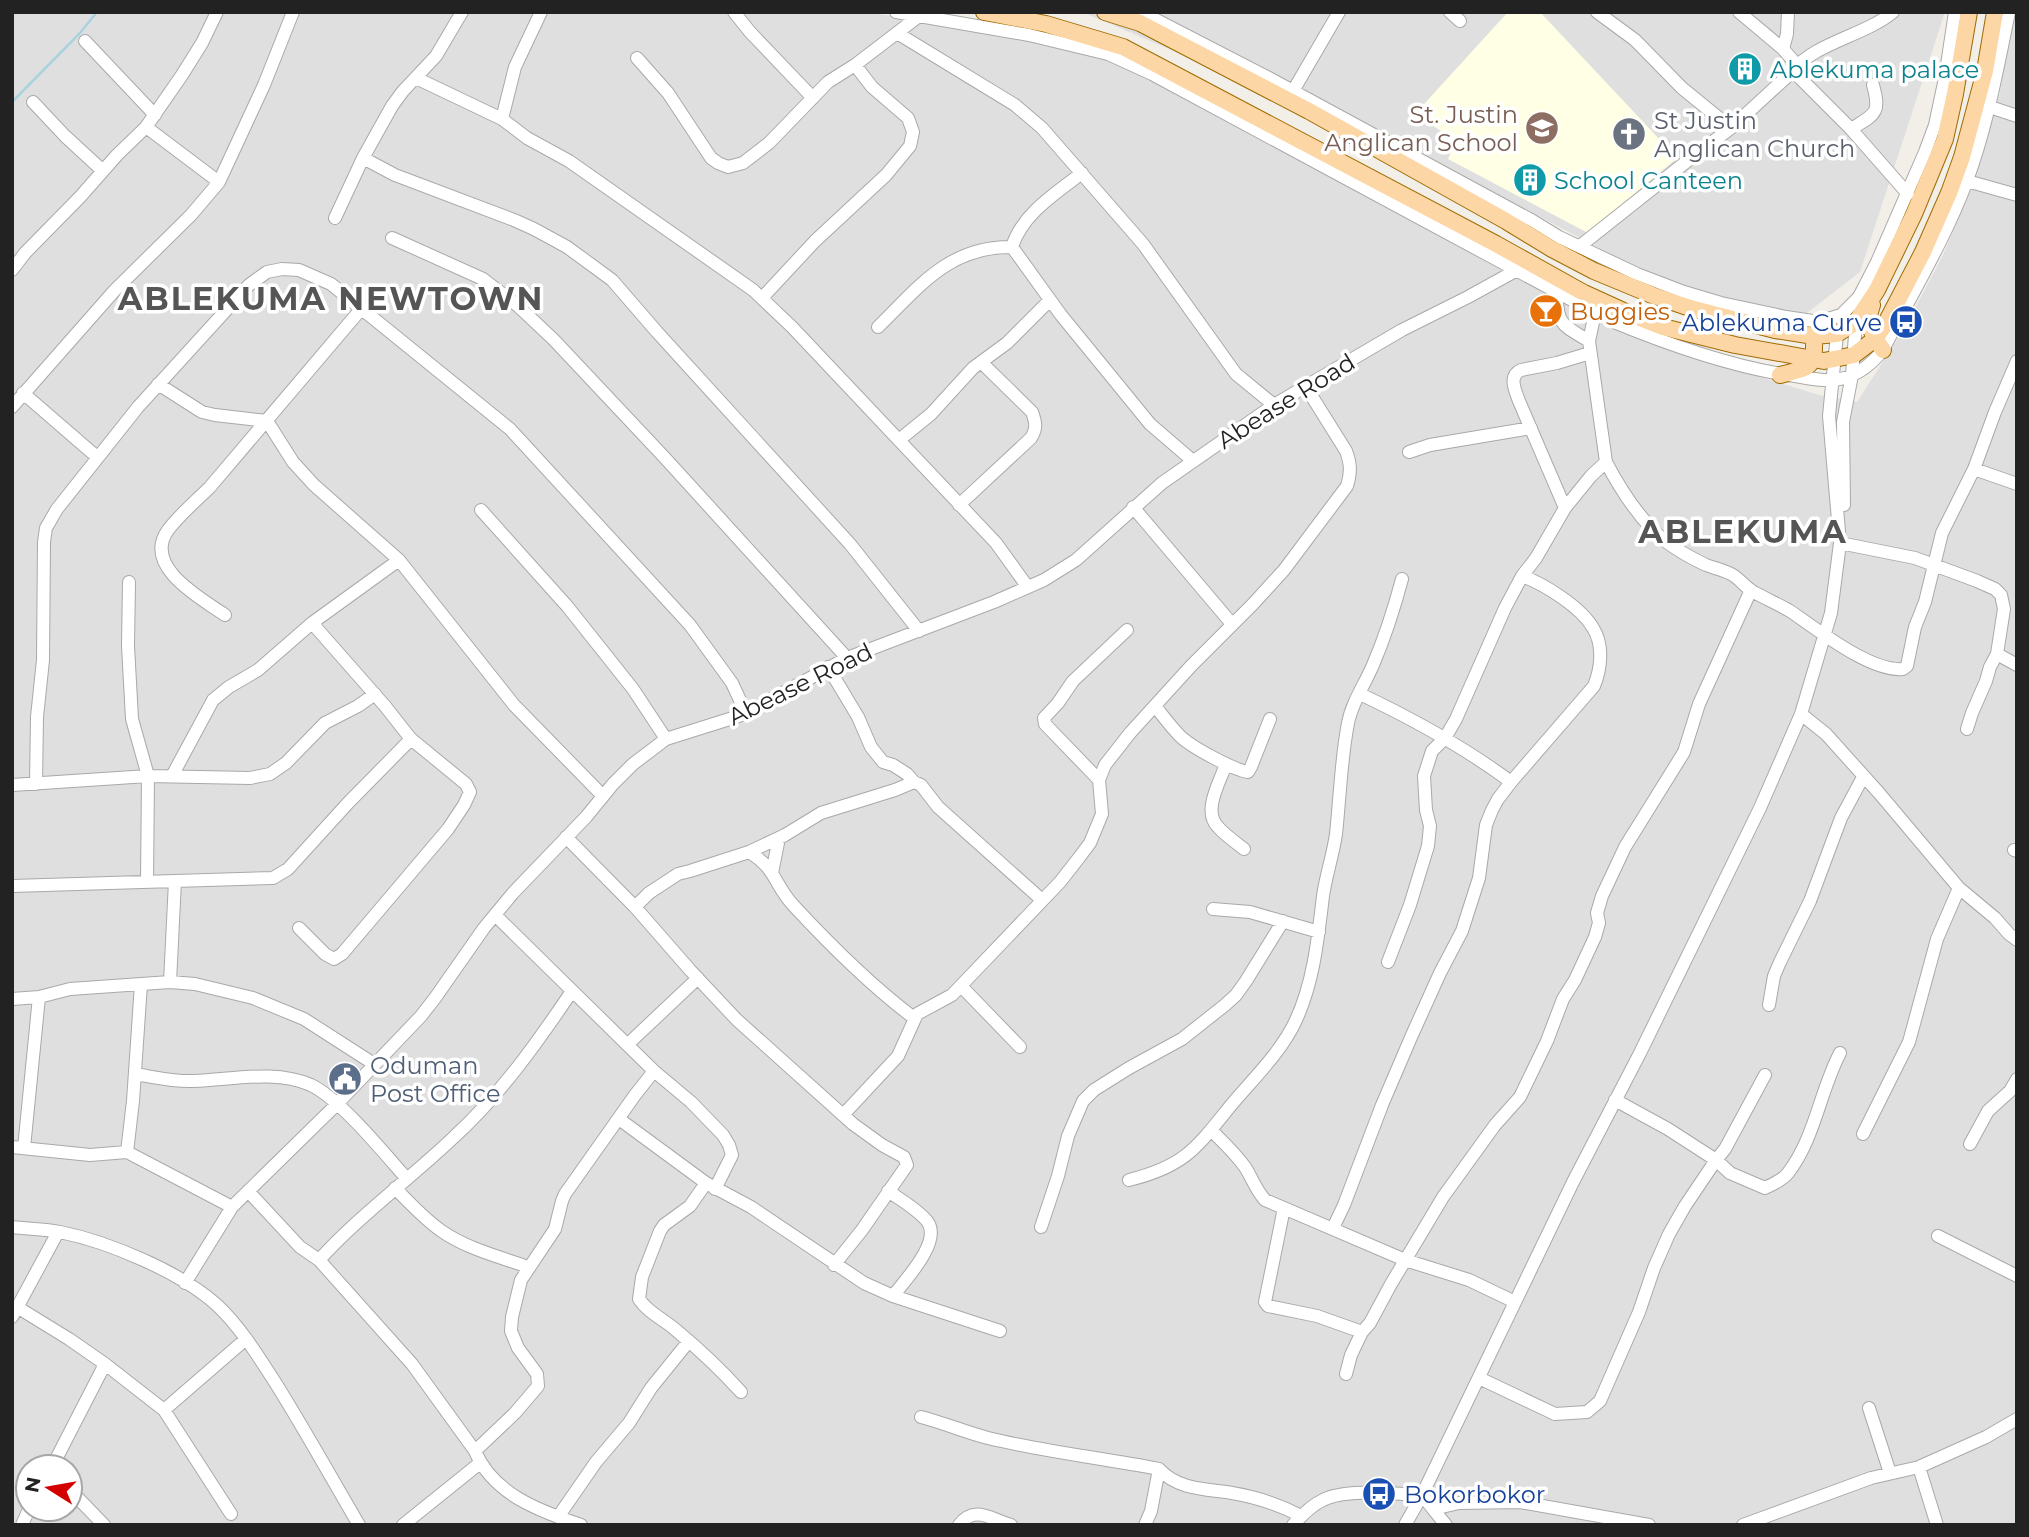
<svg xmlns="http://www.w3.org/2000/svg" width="2029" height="1537" font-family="Montserrat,sans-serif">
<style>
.residential{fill:#e0dfdf;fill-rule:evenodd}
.education{fill:#ffffe5}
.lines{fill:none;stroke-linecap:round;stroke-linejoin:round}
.stream{stroke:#aad3df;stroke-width:2.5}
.minor-casing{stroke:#a9a9a9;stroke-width:14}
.major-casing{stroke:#a06b00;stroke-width:18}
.minor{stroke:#fff;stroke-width:12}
.major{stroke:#fcd6a4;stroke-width:16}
.labels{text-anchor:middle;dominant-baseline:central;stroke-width:7;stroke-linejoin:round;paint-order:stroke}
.culture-label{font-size:24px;fill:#0d838f;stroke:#fff;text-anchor:start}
.education-label{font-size:24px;fill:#785e54;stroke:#fff;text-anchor:end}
.worship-label{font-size:24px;fill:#5b616d;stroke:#fff;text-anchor:start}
.food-label{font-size:24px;fill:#c56008;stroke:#fff;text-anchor:start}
.transit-label{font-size:24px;fill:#164399;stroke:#fff;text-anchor:end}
.street-label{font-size:24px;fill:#222;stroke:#fff}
.service-label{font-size:24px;fill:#4e5e75;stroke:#fff;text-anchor:start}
.district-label{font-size:32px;font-weight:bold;letter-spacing:2px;fill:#555;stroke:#fff}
</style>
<rect width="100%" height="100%" fill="#f2efe9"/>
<path class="residential" d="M12,12h856l187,33 59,17 64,32 140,74 168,94 86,45 163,62 84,26 38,7 47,-73 39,-74 31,-75 26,-87 9,-63 5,-18h3v1513h-2005zM28,1467h42v42h-42z
M1082,12h863l-85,260 -87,67 -336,-176z"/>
<path class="education" d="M1508,12h32l137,146 -89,75 -140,-74 8,-18 -41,-27z"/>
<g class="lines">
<path class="stream" d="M12,102l68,-69 17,-21"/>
<g class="minor-casing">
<path id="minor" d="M734,12l16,20 63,66
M896,12l133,23 79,19 44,20 457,246c60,25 128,49 192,57 11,2 22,4 33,3 20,-2 37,-15 49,-30 28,-55 61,-109 83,-167 21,-56 31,-113 43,-171
M1141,12l128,66 264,143 26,16 78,37 47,18 37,11 65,14 27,4h8l20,-6 18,-18 18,-35 48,-110 10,-27 10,-47 10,-66
M1450,12l10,9
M1597,12l38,28 47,48 49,40
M1739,12l44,37 14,16
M897,33l118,72 27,23 101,116 93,130 38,31
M85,41l70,74
M1783,49l4,-15 1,-22
M637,58l31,35 43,65 7,5 10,4 15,-4 26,-20 59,-61 27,-17 64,-49
M1793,71l58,58 57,65
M416,78l86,41 25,19 42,23 184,129 39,37 204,216 31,43
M1293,91l46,-79
M33,102l32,34 38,35
M1990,107l27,9
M502,119l13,-52 26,-55
M146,127l73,55
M1851,129c24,-15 30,-15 22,-44
M363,158l32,17 119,45 20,9 33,18 45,33 45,52 193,212 69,87
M1082,173c-26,20 -60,41 -70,74l49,68 89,109 43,37
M1967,181l50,14
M335,218l28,-60 29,-52 11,-15 33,-35 26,-44
M392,238l91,41 35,27 36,34 111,118 182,200
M1580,246l111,-88 40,-30 62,-57c19,-27 73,-36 100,-59
M12,270l13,-17 55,-56 37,-42 29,-28 36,-52 20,-32 15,-31
M1556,291c2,35 5,33 33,50
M762,298l53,-57 71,-66 24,-29 3,-14 -5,-14 -36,-31 -17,-22
M1595,313l-6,28 17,121c12,23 28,48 46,67 14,15 35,27 54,36 8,3 17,5 25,9 8,4 13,12 21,17 12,7 26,13 38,20 27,18 80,61 113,58l4,-3 8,-39 10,-25 17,-69 32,-64 21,-57 22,-51
M878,327c41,-40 71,-81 134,-80
M158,384l44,28 13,3 52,6 26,41 21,23 85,75 115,145 89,91
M23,393l74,64
M12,407l103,-117 76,-75 28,-33 45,-97 29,-73
M899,440l32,-26 42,-46 34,-25 43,-43
M1409,452l21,-7 101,-17
M1974,469l43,15
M959,505l72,-67c6,-10 5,-15 1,-26l-51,-50
M1844,505l-1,-83 9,-47 4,-53
M1133,507l99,117
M1565,508l-46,-107c-4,-11 -11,-25 2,-31l36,-7 33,-10
M481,510l86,96 66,83 33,50
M1840,543l75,15 62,23 18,8 6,6 3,14 -7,45 -7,13 -4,14 -14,32 -5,16
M129,582l-1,64 4,73 16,57 -1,106
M225,615c-25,-17 -83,-49 -57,-85 12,-16 28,-29 42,-43l152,-179
M1997,654l20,11
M1360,694c53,25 104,53 151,88
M1155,706c8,10 16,21 25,30 11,11 54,34 68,36l3,-5 19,-48
M1801,714l25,20 53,59 80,95 36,30 14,16 8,6
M1226,764c-6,18 -24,47 -8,63 7,8 17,15 26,22
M172,776l41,-76 16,-13 29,-17 54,-47 87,-63
M1099,780l-54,-56 -1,-6 14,-15 15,-22 54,-51
M914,782l7,3 17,22 104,93
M36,784l1,-67 6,-57 1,-118 2,-14 11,-19 81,-102 111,-122 18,-13 15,-3 17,1 32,14 179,145 180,196 42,58 14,30
M12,785l136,-9 102,2 20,-4 16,-11 39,-40 33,-17 17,-12
M566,837l69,70 55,63 47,50 116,104 29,21 22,12 3,8 -45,65 -28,35
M2014,850l3,1
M749,852c27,16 25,32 44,53 38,41 77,80 121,113
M772,873l7,-35
M12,886l261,-8 15,-9 60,-66 63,-64
M635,907l14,-14 29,-19 12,-3 59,-19 36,-17 36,-22 74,-23 19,-8 -7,-8 -14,-9 -10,-3 -12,-15 -13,-30 -30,-50
M1213,909l37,3 69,20
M495,915l159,156 37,31 32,33 6,10 3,10 -17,34
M299,928l26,26 9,5 8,-5 106,-125 16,-24 6,-13 -4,-8 -55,-45 -26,-33 -73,-83
M1388,962l22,-57 18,-59 2,-20 -4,-16 -2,-34 8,-25 13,-13 11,-19 49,-111 17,-32 14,-18 29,-50 26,-32 15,-14
M170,982l5,-101
M961,986l59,61
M12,999l27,-2 31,-8 100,-7 25,2 58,14 51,21 70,45
M1769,1005l5,-29 6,-14 30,-61 31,-83 22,-41
M628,1044l70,-66
M135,1074c19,3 39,8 59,7 37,-1 81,-12 117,4 29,14 73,68 96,94
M1615,1100l53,29 48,31 14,13 35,15c8,-4 18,-8 23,-15 27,-35 32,-82 52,-120
M843,1115l55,-59 19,-42 35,-19 108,-113 18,-23 12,-16 12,-29 -3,-34 6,-15 25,-32 61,-67 62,-62 31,-34 63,-84c4,-13 4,-22 -1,-35l-40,-64
M619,1119l87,64 45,24 113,76 29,13 107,35
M1211,1130c12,12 24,23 34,37 7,11 11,23 20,33l140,60 64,20 46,22
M1863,1134l46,-92 28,-103 22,-51
M1970,1144l18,-33 22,-20 7,-12
M12,1147l78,8 37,-3 105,55
M24,1148l15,-151
M127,1152l6,-51 8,-117
M1129,1180c57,-14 68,-33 103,-76 22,-26 50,-53 64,-84 18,-39 22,-83 27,-124 3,-21 10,-41 13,-62 4,-37 5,-75 12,-111 4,-21 17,-39 25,-58 12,-28 21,-56 29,-86
M706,1183l-16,23 -26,19 -4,6 -18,46 -3,22c9,14 26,21 38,32 23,19 44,39 64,61
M395,1188c15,15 30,32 48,44 25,17 57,25 85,35
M248,1191l52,56 19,13 93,104 63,87c18,43 64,60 106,74
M888,1191c13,9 29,18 39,30 16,20 -22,59 -34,75
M1284,1208l-19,94 3,4 49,10 45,16
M12,1227c16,2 33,2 48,5 49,10 121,40 158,74 24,23 42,53 60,81 28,45 54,92 81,138
M1041,1227l17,-51 10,-40 15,-35 11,-11 35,-22 53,-29 43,-34 11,-10 10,-14 37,-60
M1333,1228l11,-23 38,-100 30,-70 28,-62 22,-42 17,-53 7,-53 6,-15 6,-11 13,-17 83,-96c7,-17 10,-41 -1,-58 -12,-21 -49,-44 -71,-52
M1938,1236l79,40
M319,1260c42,-46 91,-81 135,-123 46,-42 83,-94 118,-146
M185,1283l47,-76 104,-102 85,-89 14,-18 49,-70 29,-35 73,-76 27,-33 20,-20 33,-25 70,-22 10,-4 101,-55 147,-56 50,-22 32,-20 86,-77 112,-78 128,-75 66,-33 49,-27
M17,1307l52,32 36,25 59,46 67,104
M12,1317l46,-85
M1346,1374l5,-19 11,-23 8,-9 21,-39 52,-87 52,-72 25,-28 27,-56 16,-42 12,-19 20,-43 4,-14 -2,-10 5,-17 23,-49 59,-95 15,-48 52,-114
M1479,1378l76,36 32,-2 13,-11 39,-89 15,-44 15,-34 16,-28 31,-46 9,-11 40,-74
M1869,1408l21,65
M164,1410l82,-71
M921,1417c23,6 44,15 67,21 57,14 115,20 171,31 19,21 48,20 73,24 24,4 48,12 69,23
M475,1451l40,-38 23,-27 -1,-12 -19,-26 -7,-17 1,-14 9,-37 34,-51 7,-28 3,-7 70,-99 19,-24
M52,1467l53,-103
M1919,1467l18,58
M70,1490l34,35
M1422,1495l11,14 26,-6 61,-1 129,23
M1433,1509l13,16
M558,1517l38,-55 33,-39 22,-35 38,-47
M22,1525l7,-16
M403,1525l77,-62
M959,1525c16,-20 31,-6 52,0
M1145,1525l6,-14 8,-42
M1293,1525c8,-9 19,-20 30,-25 22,-12 74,-6 99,-5
M1405,1525l17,-30 151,-313 67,-129 120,-245 41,-94 30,-101 9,-70 -11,-127 8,-82
M1743,1525l128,-47 48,-11 67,-30 31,-18"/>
</g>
<g class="major-casing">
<path id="major" d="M984,12l62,12 77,23 373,197 88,49 46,21 33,13 72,18 89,16 30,-6 21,-16 11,-16 37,-71 26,-59 13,-36 23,-86 10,-59
M1105,12l35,11 169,88 197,110 46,28 42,22 58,24 38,13 85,22 39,6 23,-2 19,-12 21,-32 37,-76 31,-75 10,-45 14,-82
M1872,305c-7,18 0,30 11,45
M1780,375c30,-8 35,-5 34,-39"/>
</g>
<use href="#minor" class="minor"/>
<use href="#major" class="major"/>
</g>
<defs>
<g id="building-disc" transform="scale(1.75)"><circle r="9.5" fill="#0f9aa8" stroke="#fff"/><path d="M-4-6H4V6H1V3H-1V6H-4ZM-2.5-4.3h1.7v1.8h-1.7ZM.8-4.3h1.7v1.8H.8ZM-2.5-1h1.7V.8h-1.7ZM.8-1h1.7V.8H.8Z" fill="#fff"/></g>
<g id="school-disc" transform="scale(1.75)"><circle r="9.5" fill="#8d6e63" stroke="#fff"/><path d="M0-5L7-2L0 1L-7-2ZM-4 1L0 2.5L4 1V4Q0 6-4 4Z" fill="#fff"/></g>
<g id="church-disc" transform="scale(1.75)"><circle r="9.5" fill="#6b7280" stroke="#fff"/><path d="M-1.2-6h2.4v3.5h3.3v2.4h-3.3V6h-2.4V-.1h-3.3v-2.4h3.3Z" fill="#fff"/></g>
<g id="bar-disc" transform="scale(1.75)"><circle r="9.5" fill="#e8710a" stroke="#fff"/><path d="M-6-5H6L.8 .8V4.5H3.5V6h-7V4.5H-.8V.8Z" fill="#fff"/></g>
<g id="bus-disc" transform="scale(1.75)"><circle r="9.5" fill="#1a4fb4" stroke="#fff"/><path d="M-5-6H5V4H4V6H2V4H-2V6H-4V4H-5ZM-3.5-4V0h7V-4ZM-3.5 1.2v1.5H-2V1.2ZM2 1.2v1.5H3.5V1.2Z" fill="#fff"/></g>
<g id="civic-disc" transform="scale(1.75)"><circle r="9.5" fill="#5c6f8a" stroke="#fff"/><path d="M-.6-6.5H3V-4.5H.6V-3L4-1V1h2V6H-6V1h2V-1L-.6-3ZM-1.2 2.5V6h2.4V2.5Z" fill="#fff"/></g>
</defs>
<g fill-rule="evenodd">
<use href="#building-disc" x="1745" y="69"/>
<use href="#school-disc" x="1542" y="128"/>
<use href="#church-disc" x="1629" y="134"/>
<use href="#building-disc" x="1530" y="180"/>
<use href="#bar-disc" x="1546" y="311"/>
<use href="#bus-disc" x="1906" y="322"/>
<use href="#civic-disc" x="345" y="1079"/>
<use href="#bus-disc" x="1379" y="1494"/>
</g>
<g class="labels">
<g class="culture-label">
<text x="1770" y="69">Ablekuma palace</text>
<text x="1554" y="180">School Canteen</text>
</g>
<g class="education-label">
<text x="1518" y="114">St. Justin<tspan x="1518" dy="28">Anglican School</tspan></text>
</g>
<g class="worship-label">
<text x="1654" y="120">St Justin<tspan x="1654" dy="28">Anglican Church</tspan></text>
</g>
<g class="food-label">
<text x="1570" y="311">Buggies</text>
</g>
<g class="transit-label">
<text x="1882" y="322">Ablekuma Curve</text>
<text x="1404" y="1494" text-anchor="start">Bokorbokor</text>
</g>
<g class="street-label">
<text transform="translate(1286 401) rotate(-32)">Abease Road</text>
<text transform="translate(800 684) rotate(-26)">Abease Road</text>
</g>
<g class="service-label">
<text x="370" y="1065">Oduman<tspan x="370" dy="28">Post Office</tspan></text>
</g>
<g class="district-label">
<text x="331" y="298">ABLEKUMA NEWTOWN</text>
<text x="1743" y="531">ABLEKUMA</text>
</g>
</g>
<rect width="2029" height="1537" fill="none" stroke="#222222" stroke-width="28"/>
<g transform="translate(49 1488) rotate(281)"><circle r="33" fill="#ffffff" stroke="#a7a7a7" stroke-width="2"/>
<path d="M0-5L12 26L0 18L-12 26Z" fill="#d40000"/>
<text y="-10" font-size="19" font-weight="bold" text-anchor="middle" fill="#222222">N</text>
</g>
</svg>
